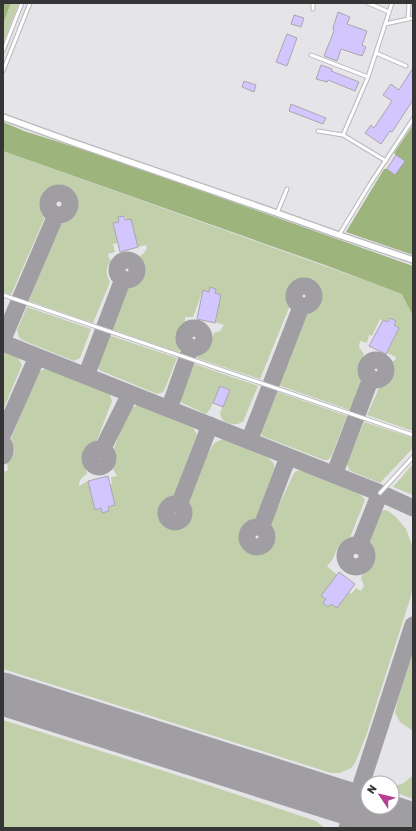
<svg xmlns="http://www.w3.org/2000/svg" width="416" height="831" font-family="Rubik,sans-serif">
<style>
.green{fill:#c1d0ab}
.forest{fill:#9eb47d}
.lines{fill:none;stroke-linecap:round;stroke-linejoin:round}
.taxiway{stroke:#a09ea2;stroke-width:17}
.runway{stroke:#a09ea2;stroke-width:43}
.building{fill:#d3c5fe;stroke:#a8a7aa}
.lane-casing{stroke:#b9b8bc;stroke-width:5}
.street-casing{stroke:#b9b8bc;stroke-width:8}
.lane{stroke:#fff;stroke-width:3}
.street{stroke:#fff;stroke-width:5.5}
</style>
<rect width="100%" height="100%" fill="#e5e4e8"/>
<path class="green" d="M11,3h8l-16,40v-19z
M3,151l400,143 10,22v115l-46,-16 12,-27 9,-6 3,-5 2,-8 -2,-7 4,-2 1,-3 -9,-4 12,-25 -5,-3 -4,-7 -4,4 -6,-3 -8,17 -3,-1 -2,8 -7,-2 -1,6 5,7 -4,11 -1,8 2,8 -11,29 -72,-25 29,-73c12,-6 17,-19 5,-27v-3l-6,-1 -1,2c-16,-3 -18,12 -13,23l-3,2 -29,71 -63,-21 1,-5h6l6,-10 4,-10 6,-2 4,-6 -9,-3 6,-27 -6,-2 1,-4 -6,-2 -1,5 -6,-2 -10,27h-8v3l1,3c-7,5 -11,11 -8,20 1,4 2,5 1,10l-68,-24 16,-40 11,-7 2,-5 1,-10 -2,-10 5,-4 3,-5 -1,-3 -8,2 -7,-28 -4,1 -2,-4 -7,2v4l-5,1 5,20 -5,1 2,8 -7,2 1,5h2c-5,10 -6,13 -1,23l-17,41 -64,-22 33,-81c2,-2 6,-4 8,-6 5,-7 1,-16 -4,-21l1,-2 -7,-2 -1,2c-11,-3 -19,8 -15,18 1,1 3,5 4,6l-1,2h-2l-34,78 -8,-3z
M27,307l64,22 -11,29 -6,3 -52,-21 -3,-3 -2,-7z
M108,335l69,23 -13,33 -3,2 -4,1 -58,-24 -2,-6z
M3,352l15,6 4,7 -19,45z
M194,364l64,22 -15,36c-2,0 -4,2 -6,2 -7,1 -17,-3 -17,-11l10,-23 -9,-4 -11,23 -4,5 -24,-11 -2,-3 1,-4z
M47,368l63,26 2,7 -15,39 -8,5 -3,3 -2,5v8l3,13c-5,3 -8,6 -8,12l9,-5 7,29 6,-2 2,5 6,-2 -1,-4 2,-22 2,-1 -1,-7 6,-1 -4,-7c3,-8 4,-13 1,-21l15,-39 9,-4 55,23 4,6 -24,64c-14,5 -17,17 -5,27v2l5,2 1,-2 6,1c11,-7 13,-13 7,-24l19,-47 8,-14 9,-4 43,18c7,4 9,6 8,13l-19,52 -10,6 -2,5 -1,6 3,6 4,4 -1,1 6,3 2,-2c16,-1 18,-10 13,-24l24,-52 3,-4 6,-1c13,5 58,19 63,30l-16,40 -10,6 -3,5 -3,8 -6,7 10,9 -16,21 5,3 -3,4 5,4 3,-3 18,-12 2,2 5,-6 5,3 3,-5 -3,-8c7,-12 11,-17 5,-31l15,-36 4,-1 3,1 8,6 10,12 7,19v37l-2,11 -45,140 -11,27 -4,5 -11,5h-9l-328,-104v-198h4l1,-2 -1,-6c9,-8 9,-14 4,-24l27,-67z
M275,391l72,25 -16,41 -3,3h-4l-62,-24 -2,-4v-4z
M364,422l49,16v10l-33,35 -27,-11 -4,-2 -2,-6z
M413,464v31l-20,-8z
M413,653v78l-13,-9 -5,-9 4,-18z
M3,720l205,65 108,36 9,7h-322z
M413,775v24l-21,-8v-4l12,-4z"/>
<path class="forest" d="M3,3h8l-8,21z
M3,122l21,9 82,26 307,109v50l-11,-22 -80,-30 -319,-113z
M413,125v130l-67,-23 38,-63h3l9,-14 -2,-2z"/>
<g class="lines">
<path class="taxiway" d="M48 204a11 11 0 1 1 22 0a11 11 0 1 1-22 0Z
M117 270a10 10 0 1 1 20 0a10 10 0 1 1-20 0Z
M294 296a10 10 0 1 1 20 0a10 10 0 1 1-20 0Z
M184 338a10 10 0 1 1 20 0a10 10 0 1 1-20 0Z
M3,339l53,-124
M3,343l377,150 33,15
M366 370a10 10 0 1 1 20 0a10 10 0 1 1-20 0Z
M86,376l37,-97
M169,409l22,-62
M3,434l34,-77
M249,441l52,-134
M3,443c3,4 3,9 0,13
M90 458a9 9 0 1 1 18 0a9 9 0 1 1-18 0Z
M102,450l28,-56
M334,475l37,-97
M166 513a9 9 0 1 1 18 0a9 9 0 1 1-18 0Z
M179,505l31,-80
M247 537a10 10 0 1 1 20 0a10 10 0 1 1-20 0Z
M261,528l27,-71
M345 556a11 11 0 1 1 22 0a11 11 0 1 1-22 0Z
M359,546l21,-53
M347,828l66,-203"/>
<path class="runway" d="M3,694l410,130"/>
</g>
<path class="building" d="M338,12l12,5 -3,7 20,7 -5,14 4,2 -4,9 -21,-7 -4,12 -13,-5 10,-25 -1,-3z
M294,15l10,3 -3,9 -10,-3z
M287,34l10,4 -10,28 -11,-4z
M321,65l11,4 -1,2 28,11 -4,9 -27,-11 -1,2 -11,-3z
M413,68v32l-21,32 -2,-1 -9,13 -16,-11 6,-8 3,3 18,-27 -9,-6 8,-11 8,6z
M244,81l12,4 -2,7 -12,-5z
M291,104l35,14 -3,6 -34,-13z
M396,155l9,6 -10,14 -8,-6z
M124,216l1,4 6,-1 7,28 -18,5 -7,-29 6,-1 -1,-5z
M210,287l6,2 -1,4 6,2 -6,28 -18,-4 6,-29 6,2z
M390,318l6,3 -2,4 5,3 -13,26 -17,-8 14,-26 5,2z
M220,386l10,4 -7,17 -10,-4z
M108,476l7,29 -7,2 1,4 -7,2 -1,-5 -6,2 -7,-29z
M339,572l16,12 -18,24 -6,-4 -3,3 -5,-4 3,-4 -5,-3z"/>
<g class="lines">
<g class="lane-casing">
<path id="lane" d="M313,3v6
M368,3l21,9
M408,19l1,-16
M385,24l28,-6
M3,51l19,-48
M376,53l30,13
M311,55l57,22
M3,71l27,-68
M318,131l25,4 43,26
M343,135l25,-58 24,-74
M277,213l10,-24
M339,235l31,-51 43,-65
M3,295l410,140
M380,493l33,-36"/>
</g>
<g class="street-casing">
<path id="street" d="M3,117l66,24 208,72 62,22 74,25"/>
</g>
<use href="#lane" class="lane"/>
<use href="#street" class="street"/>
</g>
<rect width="416" height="831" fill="none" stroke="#353536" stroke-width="8"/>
<g transform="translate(380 795) rotate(305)"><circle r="19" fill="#ffffff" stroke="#aeaeaf"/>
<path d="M0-3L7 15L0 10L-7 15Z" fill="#b84094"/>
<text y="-6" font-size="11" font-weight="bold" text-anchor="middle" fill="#353536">N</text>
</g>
</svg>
